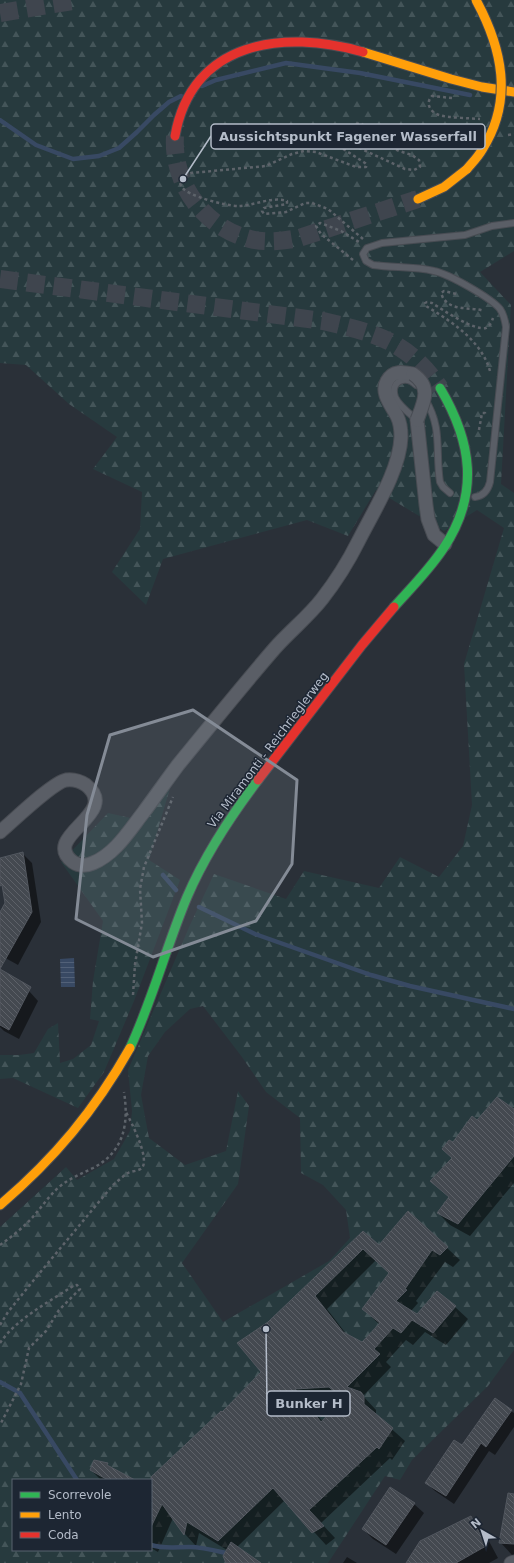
<svg xmlns="http://www.w3.org/2000/svg" width="514" height="1563" font-family="'DejaVu Sans',sans-serif">
<style>
.forest{fill:url(#forest-firs);fill-rule:evenodd}
.water{fill:url(#water-rules)}
.shadow{fill:#0007;fill-rule:evenodd}
.lines{fill:none;stroke-linecap:round;stroke-linejoin:round}
.stream{stroke:#384963;stroke-width:4.5}
.building{fill:url(#building-back-hatch);stroke:#52575f;fill-rule:evenodd}
.secondary-tunnel{stroke:#3f454e;stroke-width:18;stroke-dasharray:18 9;stroke-linecap:butt}
.lane-casing{stroke:#484c53;stroke-width:8}
.street-casing{stroke:#484c53;stroke-width:15}
.fast-casing{stroke:#484c53;stroke-width:11}
.slow-casing{stroke:#484c53;stroke-width:11}
.jam-casing{stroke:#484c53;stroke-width:11}
.path{stroke:#5d636a;stroke-width:2.5;stroke-dasharray:3 3;stroke-linecap:butt}
.lane{stroke:#5a5e66;stroke-width:6}
.street{stroke:#5a5e66;stroke-width:13}
.fast{stroke:#30b455;stroke-width:9}
.slow{stroke:#ff9f0a;stroke-width:9}
.jam{stroke:#e5322d;stroke-width:9}
.street-bridge-casing{stroke:#484c53;stroke-width:15;stroke-linecap:butt}
.slow-bridge-casing{stroke:#484c53;stroke-width:11;stroke-linecap:butt}
.street-bridge{stroke:#5a5e66;stroke-width:13}
.slow-bridge{stroke:#ff9f0a;stroke-width:9}
.marked{fill:#848b96;fill-opacity:0.2;stroke:#848b96;stroke-width:3;stroke-linejoin:round}
.labels{text-anchor:middle;dominant-baseline:central;stroke-width:3;stroke-linejoin:round;paint-order:stroke}
.street-label{font-size:12px;fill:#b4bcc9;stroke:#1d2633}
.leader{fill:none;stroke:#b4bcc9;stroke-width:1.5}
.callout-dot{fill:#b4bcc9;stroke:#1d2633;stroke-width:1.5}
.callout{fill:#1d2633;stroke:#b4bcc9;stroke-width:1.5}
.callout-label{font-size:13px;text-anchor:middle;font-weight:bold;fill:#b4bcc9}
</style>
<defs>
<pattern id="forest-firs" width="22" height="20" patternUnits="userSpaceOnUse"><rect width="22" height="20" fill="#273a3e"/><path d="M5 1l3.5 6h-7zM16 11l3.5 6h-7z" fill="#445559"/></pattern>
<pattern id="water-rules" width="6" height="5" patternUnits="userSpaceOnUse"><rect width="6" height="5" fill="#384963"/><path d="M0 2.5h6" fill="none" stroke="#526178"/></pattern>
<pattern id="building-back-hatch" width="6" height="6" patternUnits="userSpaceOnUse"><rect width="6" height="6" fill="#444950"/><path d="M-1 5l2 2M0 0l6 6M5-1l2 2" fill="none" stroke="#5d6168"/></pattern>
</defs>
<rect width="100%" height="100%" fill="#2a3038"/>
<path class="forest" d="M0,0h514v251l-34,21 31,33 -10,179 13,9v857l-26,36 -76,74 -12,20 -15,-4 -57,87h-328v-336l66,-60 11,13 37,-21 16,-28 2,-20 -4,-41 62,-145 24,-51 72,25 18,-28 75,17 21,-31 39,20 24,-31 9,-41 -8,-141 40,-136 -27,-18 -33,21 -68,-41 -28,46 -41,-16 -144,39 -17,46 -34,-33 28,-43 2,-37 -49,-23 24,-32 -48,-33 -43,-39 -26,-2zM203,1006l39,51 24,35 34,26 1,55 22,12 23,25 4,28 -21,23 -106,61 -41,-59 56,-79 11,-78 -11,-15 -12,60 -41,14 -36,-27 -8,-43 7,-39 17,-24 25,-23zM13,1480h138v70h-138z
M170,788l-21,72 31,20 -46,121 -30,71 -26,36 -65,-30 -13,1v-24h19l15,-2 14,-24 10,-6 2,40 13,-4 18,-14 8,-24 -9,-2 3,-38 10,-60 -42,-59 47,-49 27,6z"/>
<path class="water" d="M74,958l1,29h-14l-1,-28z"/>
<path class="shadow" d="M22,853l10,10 9,59 -23,43 -18,-10v-41l6,-11 -6,-31v-13z
M0,977l29,14 9,10 -19,38 -15,-8 -4,-4z
M514,1110v73l-44,53 -20,-11 -12,-12 12,-15 -18,-17 21,-22v-15l24,-23z
M363,1233l16,14 68,1 13,12 -7,7 -8,-5 -29,39 2,2 -7,8 6,4 20,-22 18,14 13,12 -22,26 -21,-13 -12,13 -7,-5 -20,22 5,5 -28,29 13,14v5l29,26 -13,19 -2,-2 -69,65 14,15 -9,7 -41,-45 -48,47 20,16h-30v-13l-28,-17 -3,13 -11,-12 -12,-16 -15,34 -7,-4v-68h-2l73,-67 41,-41 6,-49zM376,1260l14,13 -27,36 17,16 -18,18 -15,-8 -20,-26zM345,1399l-22,23 -17,-21z
M495,1400l19,13v14l-19,28 -6,-4 -35,53 -19,-13 -9,-9 37,-35z
M107,1464l5,5 21,11h-32l-10,-10z
M414,1504l10,9 -28,41 -23,-15 -10,-10z
M514,1509v46h-2l-12,-13z
M471,1517l12,13 15,28 -9,5h-81z
M347,1557l10,6h-14z"/>
<g class="lines">
<path class="stream" d="M202,86l14,-6 70,-17 74,10 110,22
M0,120l36,25 37,14 26,-3 20,-8 18,-16 17,-17 15,-13 12,-6
M163,875l13,15
M199,907l56,27 116,41 39,11 104,23
M0,1382l20,11 57,87
M151,1545c13,4 25,2 38,2 14,0 28,4 41,7"/>
</g>
<path class="building" d="M23,852l9,60 -32,57 31,18 -22,43 -9,-5v-113l5,-9 -3,-18 -2,1v-28z
M497,1097l17,12v47l-56,68 -21,-11 12,-16 -19,-16 22,-23 -10,-9 7,-9 4,2 19,-26 5,4z
M408,1211l40,36 -8,8 -8,-5 -27,39 2,1 -11,11 21,13 20,-23 19,15 -23,27 -21,-13 -11,13 -8,-5 -19,21 6,5 -33,33 14,5 3,4v8l29,24 -14,21 -2,-2 -68,63 15,16 -12,7 -39,-45 -55,53 -31,-19 -3,13 -22,-31 -11,23v-50l70,-66 1,1 39,-40 -24,-29 31,-21 95,-91 16,14zM363,1249l26,24 -27,36 18,14 -18,19 -19,-10 -28,-36zM329,1387l14,12 -22,23 -26,-33z
M495,1398l17,12 -26,37 -5,-4 -35,53 -21,-13 29,-43 8,5z
M94,1460l14,3 -1,2 28,15h-27l-18,-10z
M390,1487l25,16 -29,42 -24,-16z
M508,1493l6,1v50l-15,-1z
M471,1516l15,30 -30,17h-50l14,-22z
M231,1542l30,21h-35l-3,-7z"/>
<g class="lines">
<path class="secondary-tunnel" d="M0,13l79,-13
M175,136c-3,47 28,91 75,103 16,4 33,2 49,-1l119,-39
M0,279l323,42c52,12 85,20 117,67"/>
<g class="lane-casing">
<path id="lane" d="M416,385c-11,-11 -26,-3 -21,12 4,9 15,17 22,23
M425,399c18,30 10,51 15,83l3,5 7,6
M475,497c8,-1 13,-7 15,-15l16,-155c-1,-7 -2,-12 -6,-18 -9,-11 -51,-35 -66,-38 -20,-5 -41,-3 -61,-6l-7,-4 -3,-7 4,-6 15,-5 83,-8 27,-9 22,-3"/>
</g>
<g class="street-casing">
<path id="street" d="M417,420l9,85 2,14 6,16 11,9
M0,832c13,-11 52,-49 66,-52 7,-1 14,1 20,5 36,29 -47,51 -13,77 6,4 13,4 20,1 22,-9 36,-32 50,-50 12,-16 23,-32 35,-48 32,-39 64,-79 97,-117 15,-17 33,-31 47,-49 14,-18 26,-37 36,-57 15,-30 42,-72 43,-105 0,-7 -1,-15 -4,-21 -5,-10 -17,-23 -10,-35 6,-11 16,-9 26,-7
M511,1563l3,-1"/>
</g>
<g class="fast-casing">
<path id="fast" d="M394,607c17,-19 35,-37 49,-58 37,-55 29,-107 -3,-161
M130,1048c23,-49 36,-101 57,-151 18,-42 43,-80 71,-117"/>
</g>
<g class="slow-casing">
<path id="slow" d="M363,52l88,27 31,8 32,5
M418,199l26,-12 23,-18
M0,1205c54,-46 95,-95 130,-157"/>
</g>
<g class="jam-casing">
<path id="jam" d="M175,136c17,-95 108,-107 188,-84
M258,780l104,-135 32,-38"/>
</g>
<path class="path" d="M452,98l-20,-2c-7,7 -2,16 7,19 9,3 30,3 41,4
M356,124l5,-1 2,2
M508,135l6,-1
M363,239l-35,-30 -16,-6h-7l-19,9 -22,2 -2,-3 2,-3 23,-4v-3c-16,-5 -33,5 -49,5 -11,0 -52,-10 -57,-20 -3,-7 4,-11 10,-13l75,-7 26,-12 12,-3 12,1 40,15h10l1,-2 -2,-2 -34,-22 -2,-3 4,-2 72,33 9,1 6,-3 -1,-7 -7,-5 -13,-4 -37,-19 -2,-3v-3h7l13,6 53,9 36,-2
M353,260l-32,-26 -5,-8 4,-3 3,1 18,7 18,11
M456,294l-12,-3 -3,2c6,20 30,13 43,18
M490,371c-9,-31 -38,-49 -64,-65l-1,-3 2,-1 5,1c11,7 42,28 54,25 4,-2 6,-7 7,-10
M479,430l3,-17h3l1,3
M133,995l2,-31 7,-41 -2,-34 4,-22 29,-70
M0,1245c10,-7 20,-15 28,-23 11,-11 19,-24 31,-35 11,-9 22,-13 34,-19 31,-16 36,-44 31,-76
M0,1325l8,-13 25,-31 80,-96c5,-4 10,-9 15,-12 4,-2 11,-2 14,-5 8,-10 -11,-46 -16,-56
M0,1343c16,-24 49,-41 73,-57l4,-1 3,4 -21,21 -13,21 -17,17 -8,36 -21,41"/>
<use href="#lane" class="lane"/>
<use href="#street" class="street"/>
<use href="#fast" class="fast"/>
<use href="#slow" class="slow"/>
<use href="#jam" class="jam"/>
<g class="street-bridge-casing">
<path id="street-bridge" d="M413,374c19,13 11,28 4,46"/>
</g>
<g class="slow-bridge-casing">
<path id="slow-bridge" d="M467,169c5,-6 11,-12 15,-19 32,-50 20,-102 -6,-150"/>
</g>
<use href="#street-bridge" class="street-bridge"/>
<use href="#slow-bridge" class="slow-bridge"/>
</g>
<path class="marked" d="M193,710l104,70 -5,84 -36,57 -103,36 -77,-38 11,-104 23,-80z"/>
<g class="labels">
<g class="street-label">
<text transform="translate(268 750) rotate(-53)">Via Miramonti - Reichrieglerweg</text>
</g>
</g>
<path class="leader" d="M183 179L211 136M266 1329L267 1404"/>
<g class="callout-dot">
<circle cx="183" cy="179" r="4"/>
<circle cx="266" cy="1329" r="4"/>
</g>
<g class="callout">
<rect x="211" y="124" width="274" height="25" rx="4"/>
<rect x="267" y="1391" width="83" height="25" rx="4"/>
</g>
<g class="callout-label">
<text x="348" y="141">Aussichtspunkt Fagener Wasserfall</text>
<text x="309" y="1408">Bunker H</text>
</g>
<rect x="12" y="1479" width="140" height="72" fill="#1d2633" stroke="#59626f"/>
<rect x="20" y="1492" width="20" height="6" fill="#30b455" stroke="#59626f"/>
<text x="48" y="1499" font-size="12" fill="#b4bcc9">Scorrevole</text>
<rect x="20" y="1512" width="20" height="6" fill="#ff9f0a" stroke="#59626f"/>
<text x="48" y="1519" font-size="12" fill="#b4bcc9">Lento</text>
<rect x="20" y="1532" width="20" height="6" fill="#e5322d" stroke="#59626f"/>
<text x="48" y="1539" font-size="12" fill="#b4bcc9">Coda</text>
<g transform="translate(482 1531) rotate(321)" stroke="#1d2633" stroke-width="3" paint-order="stroke">
<path d="M0-3L7 15L0 10L-7 15Z" fill="#b4bcc9"/>
<text y="-6" font-size="11" font-weight="bold" text-anchor="middle" fill="#b4bcc9">N</text>
</g>
</svg>
